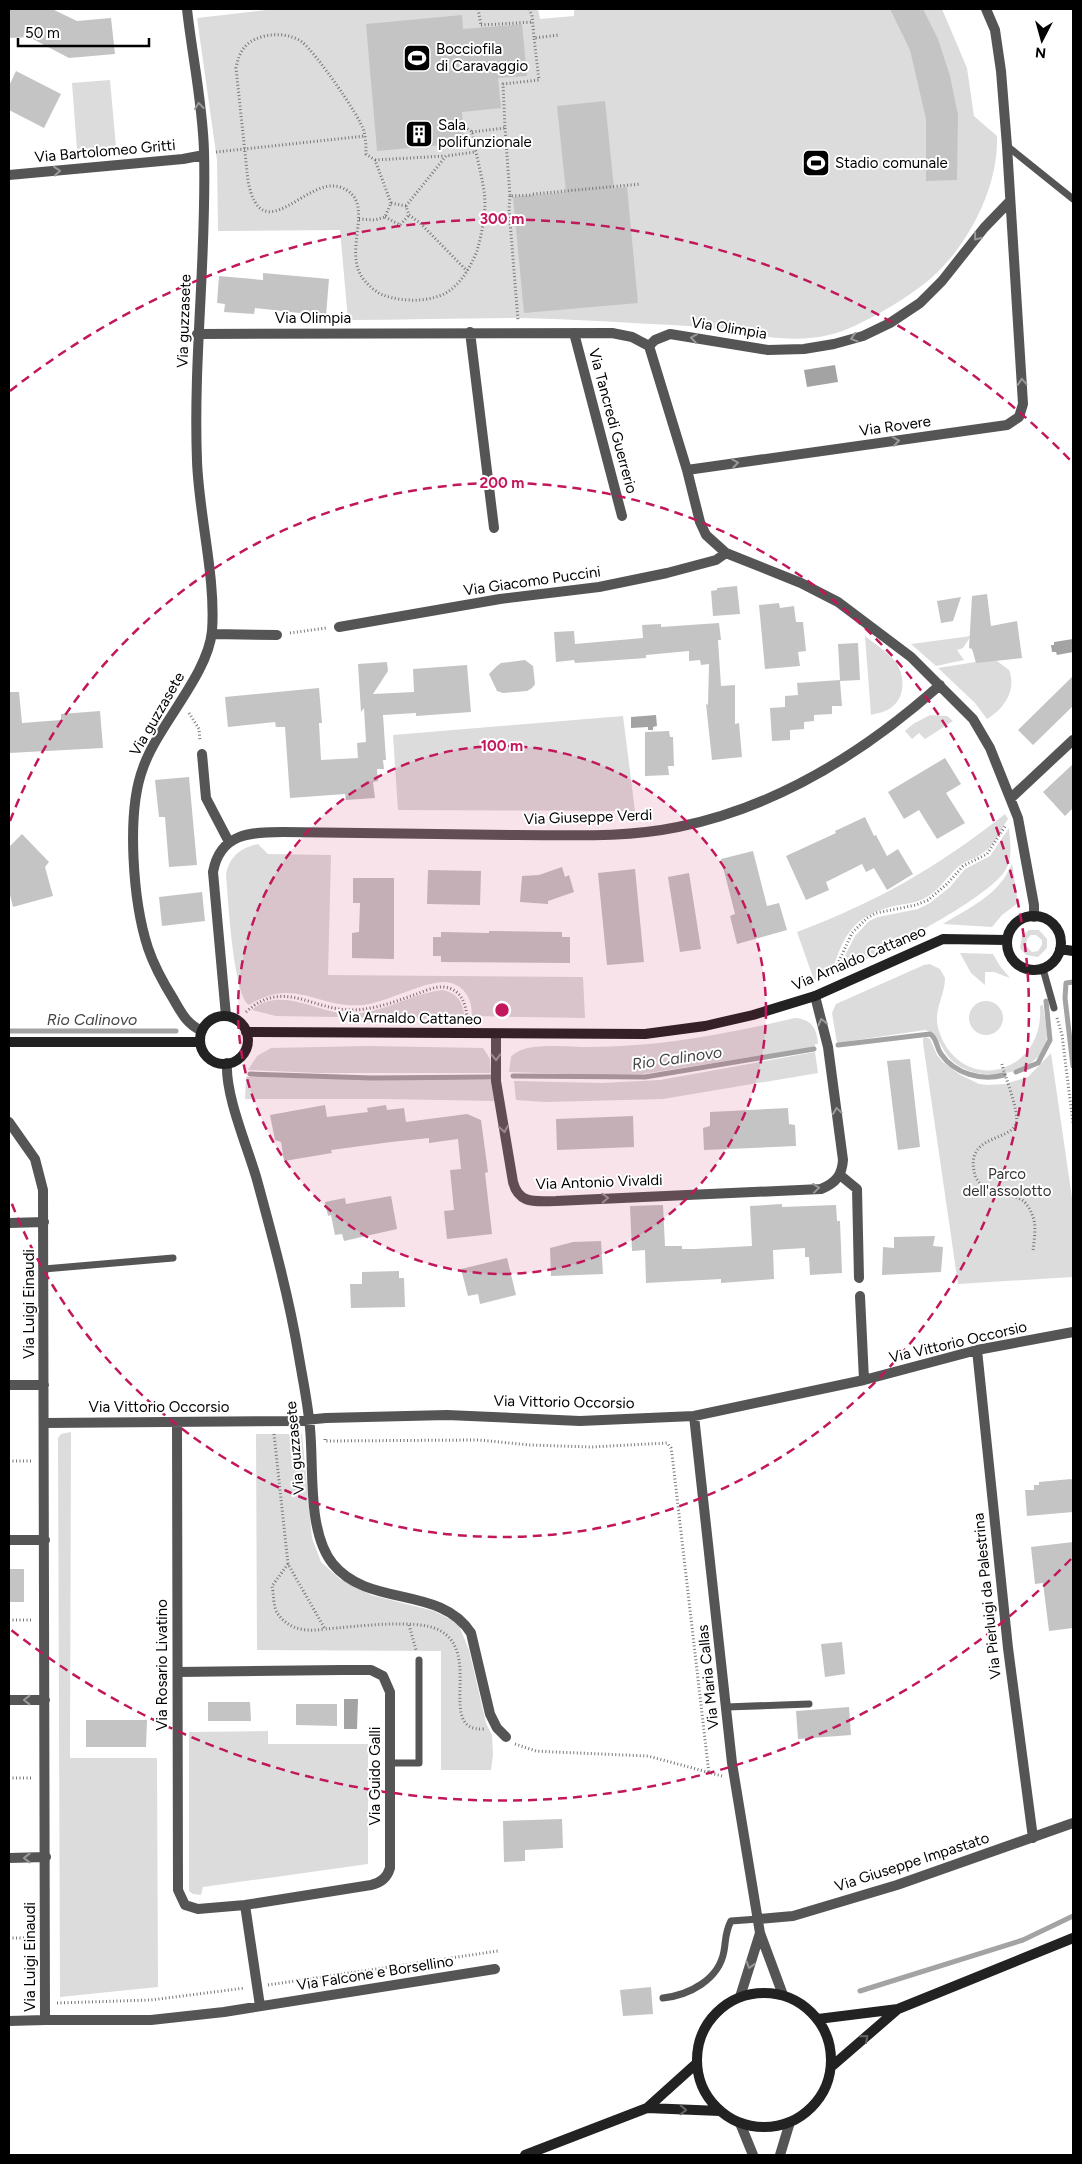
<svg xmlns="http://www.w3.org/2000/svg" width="1082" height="2164" font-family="Figtree,sans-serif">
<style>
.green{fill:#dcdcdc;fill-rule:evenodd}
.water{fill:#a3a3a3}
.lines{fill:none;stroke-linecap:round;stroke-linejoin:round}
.stream{stroke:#a3a3a3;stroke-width:5}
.building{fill:#c4c4c4}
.path{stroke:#777;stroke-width:3;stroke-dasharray:1 2.5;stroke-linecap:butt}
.lane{stroke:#555;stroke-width:7}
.street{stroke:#555;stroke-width:10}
.secondary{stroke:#222;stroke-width:10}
.oneway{stroke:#999}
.oneway2{stroke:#646464}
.ring{fill:none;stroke:#c2185b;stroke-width:2.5;stroke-dasharray:9 6}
.labels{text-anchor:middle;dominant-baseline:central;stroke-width:4;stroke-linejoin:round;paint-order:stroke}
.poi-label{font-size:15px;fill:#000;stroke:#fff;text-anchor:start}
.street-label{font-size:15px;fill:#000;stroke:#fff}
.park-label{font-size:15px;fill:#333;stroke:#fff}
.water-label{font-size:16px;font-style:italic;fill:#444;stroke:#fff}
.centre{fill:#c2185b;stroke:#fff;stroke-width:2.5}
.ring-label{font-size:15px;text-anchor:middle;font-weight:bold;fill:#c2185b;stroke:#fff;stroke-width:4;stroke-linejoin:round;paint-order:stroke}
</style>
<rect width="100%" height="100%" fill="#fff"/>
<path class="green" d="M275,9h263l2,10 34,-3v-7h368l25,59 7,48 23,20c2,54 -33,119 -77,151 -13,10 -28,19 -42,27 -15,8 -32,17 -49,21 -47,11 -93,-6 -140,-9 -57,-3 -115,-7 -172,-8 -57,0 -113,2 -169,2l-8,-90 -122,1 -1,-71 -20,-142z
M110,80l6,67 -39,3 -5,-67z
M865,636c10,8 21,15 30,25 10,13 11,35 -3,46 -6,5 -14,6 -21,8z
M971,636l-8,12 -6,2 7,10 -28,6 -25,-22z
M988,660l9,1 12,9c8,20 -5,39 -22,49l-12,-16 -37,-35z
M930,715l17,1 6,5 -28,18 -6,-6 -7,6 -7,-8 8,-7z
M623,716l12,95 -237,-1 -5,-75z
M1005,814l3,5c-7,11 -14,27 -25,34 -8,6 -19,8 -26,15 -11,10 -17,21 -30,29 -10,6 -22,7 -33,9 -42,10 -51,30 -63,69l-17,5 -17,-48c80,-30 141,-65 208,-118z
M1009,828c1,14 4,29 -3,41 -16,30 -135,89 -170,104l19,-37 14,-15 9,-4 40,-8 12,-6 20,-16 15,-18 25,-13z
M258,844l10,10 63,1 -3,120 255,2 2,41 -113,-2c0,-15 -5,-28 -21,-33 -21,-6 -63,20 -88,22 -46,4 -67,-29 -114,0 -16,-10 -21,-108 -23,-131 4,-18 14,-26 32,-30z
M1012,863l6,40 -16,12 -10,12 -49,-3c26,-16 58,-30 69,-61z
M1029,930h10l8,9v9l-9,9 -12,-2 -6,-7 2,-12zM1031,935h5l6,5v5l-4,6 -6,1 -6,-6 1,-7z
M960,953l33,1 7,12 10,12 -16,-6h-9v13l-14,-12z
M930,964l10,5 5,9c0,20 -14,33 -5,56 23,61 105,41 100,-28l3,-1c1,11 6,27 3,38 -10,33 -65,40 -90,21 -11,-8 -15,-21 -23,-31l-8,-3 -88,13 -5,-30 4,-9 88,-39z
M443,990c16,4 20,13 22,29l-189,-3 -24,-6c28,-25 66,3 97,4 33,0 63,-21 94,-24z
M969 1018a17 17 0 1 1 34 0a17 17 0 1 1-34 0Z
M795,1018c16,1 22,10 23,26h-3v3l-172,27 -41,1 -93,-3 2,-15c12,-16 57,-10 77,-10 71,0 138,-13 207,-29z
M926,1037l4,2 7,16 6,7 16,12 20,10 9,1 17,-1 23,-7 23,-24 22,152v72l-115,7 -35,-241v-5z
M369,1046l114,2 7,11 1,14h-173l-70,-3 9,-14 14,-8z
M815,1052l3,21 -155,26 -118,3 -29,-2 -2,-19 88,2 58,-3z
M246,1077l246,3 5,21 -114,-2h-138z
M71,1432l-1,326h87l1,229 -98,10 -2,-559 3,-4z
M256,1434h46l10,104 9,24 19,17 31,16 63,16 24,12 11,27 17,73 6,12 1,20 -2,15h-50v-119l-184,-1z
M268,1731v13h100v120l-165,23 -2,8 -8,-1 -4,-3v-159z"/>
<path class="water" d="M835,365l3,17 -31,5 -3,-17z
M1073,639v13l-16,3 -1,-3h-4l-1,-7h3v-3z
M656,715l1,11 -4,1v3h-5v-3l-17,1v-11z
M344,1699h14l-1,30h-13z"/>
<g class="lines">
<path class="stream" d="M1073,982l-7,1 -1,15 8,68
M9,1031h167
M838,1045l92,-11c7,4 6,13 11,20 14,20 40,27 63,21
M1016,1072l22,-9 12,-23 -4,-39
M250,1074l122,4 120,-1
M513,1076l132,1 169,-28
M860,1991l163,-51 50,-24"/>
</g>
<path class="building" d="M9,9h43l25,12 34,-3 4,36 -46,4 -40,-21 -20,1z
M890,9h33l15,30 12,37 8,39 -1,65 -31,1v-62l-16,-69z
M462,15l1,14 59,-5 5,52 -29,2 3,30 -39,4 2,31 -87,8 -11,-127z
M16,71l45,23 -17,34 -35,-18v-24z
M605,101l9,87 13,-1 11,116 -114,10 -11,-116 53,-5 -9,-86z
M263,273l66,6 -3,37 -71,-8 -1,6 -30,-2 1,-8 -8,-1 2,-27 44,4z
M737,586l3,28 -27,2 -2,-25 6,-1v-2z
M987,594l4,32 26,-5 5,37 -46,5 -4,-14 -3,-1 3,-52z
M961,597l-8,24 -12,2 -4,-22z
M779,603l1,5 14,-2 2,16h7l3,29 -8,1 2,14 -35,3 -6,-64z
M719,623l2,17h-3l3,46 14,-1v39l4,-1 3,34 -30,3 -6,-56 2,1 1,-41 -8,1 -1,-5 -11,1v-10l-43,4v3l-71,5 -1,-3 -18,2 -2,-30 20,-1 1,13 68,-6 -1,-13 19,-1v3z
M858,643l2,37 -20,1 2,25h-10v8l-18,1v6l-10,1v7l-14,1v10l-18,1 -2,-33 15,-1v-11l13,-1 -1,-12 43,-3 -2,-36z
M525,660l8,6 2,18 -3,4 -5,3 -24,2 -6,-2 -8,-17 8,-8 4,-3z
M387,662l1,9 -15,23 41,-2 -1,-23 54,-4 4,47 -55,4v-3l-33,2 3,45h-3l1,9h-7l1,12 -5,1 2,16 -29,2 -1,-6 -55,4 -5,-71h-9l-1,-5 -47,5 -3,-30 94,-9 3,35h-3l2,37 37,-2 -1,-15 9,-1 -2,-34 -3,4 -3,-48z
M1073,676v30l-40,39 -15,-15z
M9,692h10l3,31 39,-3v-6l39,-3 3,37 -94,5z
M669,731l1,6h3l1,29h-6l1,9 -24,1v-44z
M945,758l16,26 -15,9 19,30 -28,16 -18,-29 -15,9 -16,-27z
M1073,764v44l-8,8 -22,-24z
M189,777l8,88 -28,2 -4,-50h-6l-4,-37z
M865,817l9,19 2,-1 11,21 11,-7 15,25 -26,16 -13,-22 -8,4 -4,-8 -36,18 3,8 -23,10 -20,-44 50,-23 -1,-2z
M22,834l27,28 -4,5 8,29 -40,11 -4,-16v-44z
M753,851l14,55 12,-3 8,27 -50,14 -7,-28 5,-2 -14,-55z
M562,867l3,10 4,-2 5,17 -26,9v3l-28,-2 2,-26 17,-1z
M635,869l9,93 -37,3 -9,-92z
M428,870l53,1 -1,34 -53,-1z
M689,873l12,76 -21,3 -12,-75z
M353,878h41v81l-42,-1v-25l7,-1 1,-29h-7z
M202,892l3,29 -43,5 -3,-29z
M489,931l73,1v5h8v26l-129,-1v-6h-8v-19h8v-5l48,1z
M910,1059l10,88 -22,3 -11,-89z
M325,1105l2,12 41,-5 -1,-4 19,-3 1,5 17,-2 2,14 61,-8 14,6 7,52 -3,1 7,61 -45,5 -3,-28 10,-1 -4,-40 11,-1 -3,-30 -29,4v-5l-38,4 -60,8 1,3 -48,8 -3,-19 -6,-2 -5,-25z
M788,1108l1,16 6,1 1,21 -92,4 -1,-22 7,-2v-14z
M633,1116l1,31 -77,3 -1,-31z
M391,1196l6,33 -53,12 -2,-7 -7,1 -4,-20 -3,1 -3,-14 20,-4 1,6z
M782,1204v3l54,-2 1,16h3l2,52 -32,2 -1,-18h-4v-9l-32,2 1,29 -53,4v-4l-75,4 -1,-33 -13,1 -2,-45 33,-1 2,41h17v3h13l57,-3 -2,-40z
M935,1236l-2,10 10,1 -2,25 -59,3 1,-28 11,1v-11z
M601,1241l2,33 -52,2 -1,-28 23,-6z
M507,1258l9,37 -36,9 -2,-10 -10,2 -7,-27z
M399,1271v7h5l1,29 -54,1 -1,-24h12v-12z
M1071,1479l2,2v31l-46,4 -2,-26h9v-5h5v-3z
M1073,1542v86l-24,3 -6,-48 -8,1 -4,-37z
M9,1569h15v33h-15z
M842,1642l3,32 -20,3 -4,-33z
M208,1702h42l1,19h-43z
M296,1704h41v22l-41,-1z
M849,1707l2,28 -53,4 -2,-28z
M86,1720h61l-1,27h-60z
M562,1819l1,29 -38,2v11l-21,1 -1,-41z
M651,1987l2,27 -30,2 -3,-26z"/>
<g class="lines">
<path class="path" d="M478,9l3,16
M529,9l3,6 2,23
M481,25l52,-3
M505,128l5,68 23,-1
M472,132l33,-4 -2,-44 36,-4 -5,-42 25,-3
M216,152l149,-16
M375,160l70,-4
M533,194l108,-10
M510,196l-1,13 9,111
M391,203l-16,-43 -9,-6c0,-7 0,-15 -2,-23 -5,-16 -48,-78 -62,-89 -11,-8 -27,-9 -41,-5 -16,5 -22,15 -25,31l12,113c14,71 58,-5 92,6 40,14 -1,65 25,94 4,5 12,12 18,14 21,8 56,8 72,-9 10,-9 17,-23 22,-35 5,-18 10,-42 7,-60 -3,-20 -9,-40 -12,-59l-9,-7
M406,206l40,-50 29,-4
M385,217l15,8 9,-10
M359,219l16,1 10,-3 6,-14 15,3 3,9 11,8 47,48
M290,633l36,-5
M189,713l10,16 1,12
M833,974l19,-41 15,-15 9,-5 40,-8 12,-5 19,-16 16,-18 24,-12 19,-29
M246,1012c37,-34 66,-2 105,-2 22,0 43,-8 63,-15 9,-3 20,-9 30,-8 18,2 23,19 23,34
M1057,1018l5,17 11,88
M1002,1064c3,13 18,49 14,60 -8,18 -52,11 -41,51 1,4 4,7 6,10 18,23 41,-5 53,35 2,9 0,21 -1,31
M274,1434l14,130 37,65c28,-2 91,-11 114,1 45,23 -4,102 45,99
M325,1439v2l154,-1 51,5 61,2 76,-4 4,5 1,6 37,320
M9,1461h22
M288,1564l-16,22c2,8 1,22 6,28 11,16 29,18 47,15
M9,1620h23
M409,1625l7,25
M515,1744l21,7 18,1 94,4 74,20
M9,1778h23
M9,1938h23
M268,1985l230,-34
M57,2003l94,-3 94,-12"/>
<path class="lane" d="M1007,146l66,53
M1043,969l11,39
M44,1269l129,-11
M726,1707l83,-3
M390,1763h29v-103
M663,1998c26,-3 56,-18 61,-47 2,-11 1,-19 7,-30l27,-2"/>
<path class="street" d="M187,9c5,46 16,96 17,143 3,103 -11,206 -7,309 2,55 19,117 15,170 -4,44 -54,94 -69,137 -17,45 -10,134 5,180 6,18 16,36 26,52 8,14 13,24 28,31
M9,175l174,-16 21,-4
M470,332l24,196
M574,333l48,183
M197,334l415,-1 20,4 17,9
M649,346l38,124 13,52 6,13 20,18 75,30 37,19 73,55 62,62 17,29 28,70 16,87v12
M649,346l6,-6 15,-6 98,16 36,-1 30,-5 29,-8 27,-13 30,-20 22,-22 42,-53 26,-27
M687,470l320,-45 12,-8 4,-13 -16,-258 -6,-75 -6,-41 -9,-21
M339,627l161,-28 99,-12 68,-14 49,-13 10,-7
M212,634l65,1
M202,754l4,44 23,44
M1011,798l62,-58
M226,1016l-13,-144c7,-39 38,-40 70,-40 78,1 155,2 233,3 54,0 109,3 162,-8 99,-20 188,-76 262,-142
M496,1034v47l17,101c6,23 23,19 43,19l265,-12c15,-6 21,-14 22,-29l-15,-113 -13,-51
M227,1063c-2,33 21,85 30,117 16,59 32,117 42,177 4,24 9,47 11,71 4,41 -3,104 23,136 36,44 107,21 138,69l19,81 7,14 9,9
M9,1122l26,37 8,31 2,830 -36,1
M840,1175l17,14 2,89
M9,1223l35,-1
M860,1296l4,84
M977,1350l31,298 25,190
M9,1385h35
M694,1416l38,347 28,170 23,62
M45,1423l250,-2 31,-3 121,-3 133,6 114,-5 170,-36 113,-30 96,-18
M177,1423l1,467 7,15 13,4 47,-4 126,-20c10,-2 16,-7 19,-17v-176l-7,-16 -12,-6h-30l-163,2
M9,1540h36
M9,1700h36
M9,1858l37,-1
M245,1905l15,101
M758,1919l35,-3 104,-31 176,-62
M740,1997l20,-64
M45,2020h106l73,-8 271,-43
M740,2123l13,32
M780,2155l10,-33"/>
<path class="secondary" d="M1007 943a27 27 0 1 1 54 0a27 27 0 1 1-54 0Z
M1060,949l13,2
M200 1040a24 24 0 1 1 48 0a24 24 0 1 1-48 0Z
M246,1032l399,2 60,-8 48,-11 62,-19 128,-57 64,1
M9,1042h191
M697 2060a67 67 0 1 1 134 0a67 67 0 1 1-134 0Z
M818,2019l80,-10 175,-71
M831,2067l67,-58
M647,2108l73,3
M525,2155l122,-47 50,-45"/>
</g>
<defs><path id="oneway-chevron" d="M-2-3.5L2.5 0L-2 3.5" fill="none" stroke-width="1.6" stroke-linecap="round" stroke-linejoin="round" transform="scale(1.25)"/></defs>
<g class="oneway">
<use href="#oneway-chevron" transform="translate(199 106) rotate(-97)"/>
<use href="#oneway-chevron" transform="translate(57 171) rotate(-5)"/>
<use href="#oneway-chevron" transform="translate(977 237) rotate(128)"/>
<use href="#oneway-chevron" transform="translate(694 338) rotate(-171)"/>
<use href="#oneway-chevron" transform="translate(854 338) rotate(163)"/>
<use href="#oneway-chevron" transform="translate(1022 382) rotate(-94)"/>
<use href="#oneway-chevron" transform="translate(896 441) rotate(-8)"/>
<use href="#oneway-chevron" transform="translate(735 463) rotate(-8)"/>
<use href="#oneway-chevron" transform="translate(822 1022) rotate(-104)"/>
<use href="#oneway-chevron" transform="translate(496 1057) rotate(88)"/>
<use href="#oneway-chevron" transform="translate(837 1111) rotate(-98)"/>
<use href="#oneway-chevron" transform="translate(504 1129) rotate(81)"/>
<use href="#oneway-chevron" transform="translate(816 1188) rotate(-7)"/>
<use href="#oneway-chevron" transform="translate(605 1198) rotate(-3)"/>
<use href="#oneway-chevron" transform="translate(27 1700) rotate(-180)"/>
<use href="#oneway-chevron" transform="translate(27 1858) rotate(180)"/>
<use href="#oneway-chevron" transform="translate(750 1965) rotate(107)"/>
</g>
<g class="oneway2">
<use href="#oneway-chevron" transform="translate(865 2038) rotate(-41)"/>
<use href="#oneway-chevron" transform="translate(683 2110) rotate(2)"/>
</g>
<circle cx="502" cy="1010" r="264" fill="#c2185b" fill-opacity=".12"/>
<g class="ring">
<circle cx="502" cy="1010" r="264"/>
<path d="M10 821A527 527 0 1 1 10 1199"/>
<path d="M1071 1559A791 791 0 0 1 10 1629M10 391A791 791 0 0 1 1071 461"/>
</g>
<defs>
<g id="stadium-square" transform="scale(1.4375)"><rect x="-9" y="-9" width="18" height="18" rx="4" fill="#000" stroke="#fff"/><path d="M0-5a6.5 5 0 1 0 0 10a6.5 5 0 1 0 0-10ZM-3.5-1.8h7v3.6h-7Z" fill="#fff"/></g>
<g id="building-square" transform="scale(1.4375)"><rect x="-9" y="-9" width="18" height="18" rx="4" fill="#000" stroke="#fff"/><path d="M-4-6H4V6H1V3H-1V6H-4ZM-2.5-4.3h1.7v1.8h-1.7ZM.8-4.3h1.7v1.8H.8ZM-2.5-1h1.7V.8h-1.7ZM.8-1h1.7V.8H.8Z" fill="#fff"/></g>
</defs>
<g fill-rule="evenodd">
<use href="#stadium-square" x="417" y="58"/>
<use href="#building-square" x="419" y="134"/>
<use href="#stadium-square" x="816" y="163"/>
</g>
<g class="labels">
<g class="poi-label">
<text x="436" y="49">Bocciofila<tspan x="436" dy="17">di Caravaggio</tspan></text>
<text x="438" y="125">Sala<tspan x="438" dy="17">polifunzionale</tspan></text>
<text x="835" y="163">Stadio comunale</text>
</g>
<g class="street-label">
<text transform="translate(105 151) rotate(-5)">Via Bartolomeo Gritti</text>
<text x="313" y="318">Via Olimpia</text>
<text transform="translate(184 321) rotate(-88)">Via guzzasete</text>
<text transform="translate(729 328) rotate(9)">Via Olimpia</text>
<text transform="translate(613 421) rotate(75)">Via Tancredi Guerrerio</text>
<text transform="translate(895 426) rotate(-8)">Via Rovere</text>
<text transform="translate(532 581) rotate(-8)">Via Giacomo Puccini</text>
<text transform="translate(157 714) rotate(-60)">Via guzzasete</text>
<text transform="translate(588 817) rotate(-2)">Via Giuseppe Verdi</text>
<text transform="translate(859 958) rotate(-23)">Via Arnaldo Cattaneo</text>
<text transform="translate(410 1018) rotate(1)">Via Arnaldo Cattaneo</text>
<text transform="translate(599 1182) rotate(-2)">Via Antonio Vivaldi</text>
<text transform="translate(29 1304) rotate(-90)">Via Luigi Einaudi</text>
<text transform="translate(958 1342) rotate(-13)">Via Vittorio Occorsio</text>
<text transform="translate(564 1402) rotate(1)">Via Vittorio Occorsio</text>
<text x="159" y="1407">Via Vittorio Occorsio</text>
<text transform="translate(295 1448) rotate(-95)">Via guzzasete</text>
<text transform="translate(987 1596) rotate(-96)">Via Pierluigi da Palestrina</text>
<text transform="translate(162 1665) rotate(-90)">Via Rosario Livatino</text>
<text transform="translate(708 1677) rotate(-96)">Via Maria Callas</text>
<text transform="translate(375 1776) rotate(-90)">Via Guido Galli</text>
<text transform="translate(912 1862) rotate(-18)">Via Giuseppe Impastato</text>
<text transform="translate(30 1957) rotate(-90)">Via Luigi Einaudi</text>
<text transform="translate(375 1973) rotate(-9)">Via Falcone e Borsellino</text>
</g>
<g class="park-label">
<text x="1007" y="1174">Parco<tspan x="1007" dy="17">dell'assolotto</tspan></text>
</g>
<g class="water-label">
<text x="92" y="1019">Rio Calinovo</text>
<text transform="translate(677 1058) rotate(-8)">Rio Calinovo</text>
</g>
</g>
<circle cx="502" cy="1010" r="8" class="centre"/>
<g class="ring-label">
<text x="502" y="224">300 m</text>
<text x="502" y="488">200 m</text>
<text x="502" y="751">100 m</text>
</g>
<rect width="1082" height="2164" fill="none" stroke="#000000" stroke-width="20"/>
<g transform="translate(1042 40) rotate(186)" stroke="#ffffff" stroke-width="4" paint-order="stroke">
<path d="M0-4L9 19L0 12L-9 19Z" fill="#000000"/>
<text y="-8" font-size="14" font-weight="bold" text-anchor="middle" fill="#000000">N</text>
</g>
<path d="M18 38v8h131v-8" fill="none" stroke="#000000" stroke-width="2.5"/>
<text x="25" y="38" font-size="15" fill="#000000" stroke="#ffffff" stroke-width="4" paint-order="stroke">50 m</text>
</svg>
